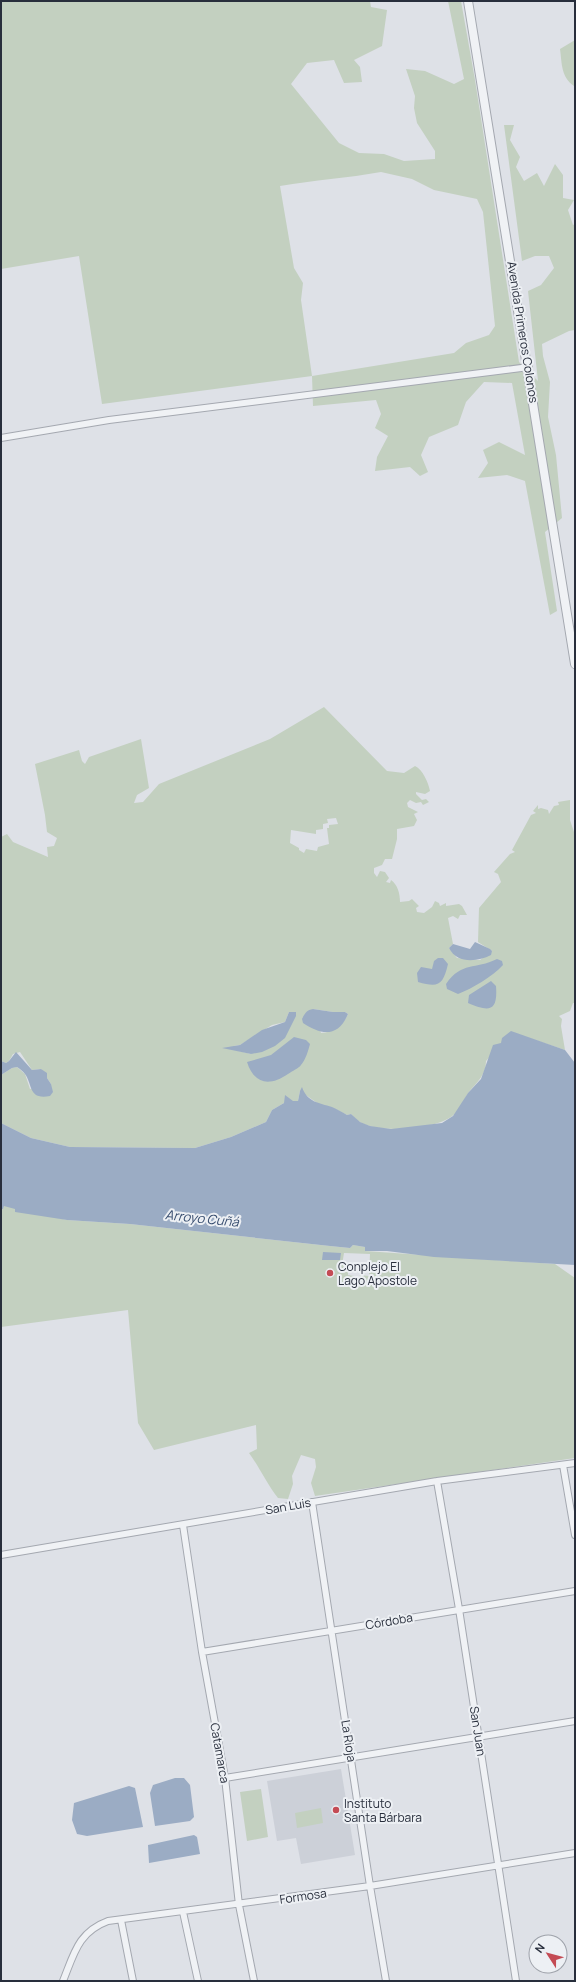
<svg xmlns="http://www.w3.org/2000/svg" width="576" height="1982" font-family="Manrope,sans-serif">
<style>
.built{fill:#ccd0d8}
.green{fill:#c3d0c0;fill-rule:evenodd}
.water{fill:#9bacc4}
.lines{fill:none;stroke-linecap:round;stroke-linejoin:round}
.minor-casing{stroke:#a4a8b0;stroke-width:8}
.tertiary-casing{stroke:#a4a8b0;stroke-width:10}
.minor{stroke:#f0f2f5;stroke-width:6}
.tertiary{stroke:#f0f2f5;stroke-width:8}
.poi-dot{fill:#c44b54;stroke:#edf0f4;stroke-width:1.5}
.labels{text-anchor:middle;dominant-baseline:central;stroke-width:4;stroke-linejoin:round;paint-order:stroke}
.street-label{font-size:12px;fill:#282e3c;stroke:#edf0f4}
.poi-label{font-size:12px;fill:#282e3c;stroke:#edf0f4;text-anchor:start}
.water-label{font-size:13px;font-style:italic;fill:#354b6d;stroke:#edf0f4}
</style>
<rect width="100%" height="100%" fill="#dee1e7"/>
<path class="built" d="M341,1769l14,86 -54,9 -5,-26 -19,3 -10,-60z"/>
<path class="green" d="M1,1h369l1,6 16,3 -5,36 -28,14 6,7 2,15 -18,1 -10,-23 -27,3 -16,21 48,59 20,10 25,1 20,7 31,-2v-8l-18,-28 -3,-15 1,-12 -9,-27 19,2 29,13 10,-5 -16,-78h13l14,79 44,282 19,19 -10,-90 13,-6 13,-17 -5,-12h-14l-13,5 -18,-136h10l-4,15 10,17 -4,10 8,14 13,-8 7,13 11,-22 8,11v23l11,2 -6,10 5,15 2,-1v106l-6,1 -27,13 1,12 7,26 -2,35 8,38 6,63 -17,14 12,79 -7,4 -25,-134 -18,-6 -29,3 10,-15 -5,-13 16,-8 26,13 -13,-72 -28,-1 -18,20 -8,23 -29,12 -8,18 7,17 -8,4 -10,-9 -35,4 2,-14 11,-21 -13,-8 6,-14 -5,-14 -63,6 -1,-30 -210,28 -23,-148 -78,13zM381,172l31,7 22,11 43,9 6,13 12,114 -6,9 -23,8 -12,10 -142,23 -11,-76 2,-17 -9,-15 -14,-82c34,-6 68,-8 101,-14z
M575,40v54l-1,-8c-13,-9 -12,-22 -14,-37z
M324,707l63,64 17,2 11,-7c8,4 13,16 15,25l-5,3 -9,-2v2l6,6 4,-1 3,3 -6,3 -2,-3 -5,1 -6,-3 -3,3 1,4 10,5 -4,2 3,6 -3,6 -17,3v10l-5,20h-7l-3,6 -8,3v5l3,4 3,-6 5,1 4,6 -3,4 4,1 1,-3c7,5 9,14 9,22l9,-1 3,-2 7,7 -3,2 1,4 7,1 8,-6 3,-6 4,2 1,3 6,-3v3l13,-2 3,2 5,9h-7l-2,4 -5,-3 -5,2 5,26 -4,4 8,10 23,2 12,-9 -14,-9 1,-34 22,-26 -3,-8 -4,-2 16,-18 5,-2 -3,-2 19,-35 5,-2 -3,-2 5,-6v4l3,-1 7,2 1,4 5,-8 5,-1 -1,-3 12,-2v20l5,15v168h-2l-3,8 -11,5 3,3 -1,7 4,24 -54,-18 -25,29c0,14 -9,21 -17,31 -6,8 -9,19 -18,25 -17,12 -73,17 -91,5 -4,-2 -7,-6 -9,-8l-4,1 -14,-7 -13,-3 -20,-14 -2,10 -14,2 -12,7 -6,12 -35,15 -36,11 -125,-1 -39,-9 -30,-15v-48l11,-7 5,-1 8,7 5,15 21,-5 -10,-15 -9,1 -12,-18 -7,2 -4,7 -3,2 -5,-2v-224l6,-3 6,8 35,15 -1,-10 7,-1 3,-8 -10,-6 -2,-17 -10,-51 44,-14 3,11 3,3 4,-7 52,-18 8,49 -12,7 -3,8 9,-1 16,-18 111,-45zM336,818l2,6 -9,1v3h-2l2,16 -11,3 -1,4 -11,-2 -2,4 -5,-3v-2l-9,-5 1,-13 25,4v-4l7,-1v-5l5,-1 -1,-4zM313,1009l20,3h12l3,2c-5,12 -15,18 -27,19zM289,1012l7,1 -7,13 -38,28 -12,-3 -5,-5 6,-1 32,-20 13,-3z
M4,1205l63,15 63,4 200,22 20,2 3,-3 12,2v4l190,13 20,14v180l-260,38 -4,-13 5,-16 -1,-8 -14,-4 -9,21 1,8 -5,15 -10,-1c-11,-14 -18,-30 -29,-45l8,-4 -1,-24 -102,25 -16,-27 -10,-113 -127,17v-118h2zM344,1253l26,1 -1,22 -9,-1 -2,10 -3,-1 -1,-8 -6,-1v-3h-2v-6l-4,-1z
M261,1789l7,48 -21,4 -7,-49z
M321,1808l2,15 -26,5 -2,-15z"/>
<path class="water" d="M475,942l15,7 2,2 -1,4c-14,7 -34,9 -42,-7l4,-4 17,5z
M438,958h5l5,6c-5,21 -9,24 -30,18l-1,-9 4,-6 11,2 2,-8z
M497,959l5,2 1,4c-11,12 -30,23 -45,29l-11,-5 -1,-5c16,-23 29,-14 51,-25z
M491,981l5,5c2,26 -7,26 -28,17l1,-8z
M313,1009l20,3h12l3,2c-10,24 -27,21 -45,9l-1,-4c3,-6 5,-9 11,-10z
M289,1012h7v4l-11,22 -10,8 -13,6 -11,2 -29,-6 18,-3 22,-15 23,-8z
M511,1031l54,19 10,13v202l-141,-8 -47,-6h-22v-4l-12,-2 -3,3 -20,-2 -200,-22 -63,-4 -52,-8v-3l-11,-3 -1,3h-2v-86l30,15 39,9 125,1 36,-11 35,-15 6,-12 12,-7 1,-8 8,6h5l2,-10 2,-4c5,15 17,16 30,20 5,2 10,5 15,8l4,-1 9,8 10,4 21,3 51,-6 11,-7 15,-23 13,-14 12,-34 8,-2 1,-5z
M294,1037l12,3 4,4c-2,7 -4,15 -9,21 -2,3 -9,6 -13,9 -19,13 -34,10 -41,-12l24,-7z
M16,1052l16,18 9,-1 6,4v5l4,6 2,8 -3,4c-22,4 -17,-11 -25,-22 -2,-3 -5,-5 -8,-7l-5,1 -11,7v-14l5,2 3,-2z
M323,1252l18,1 -1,7h-18z
M175,1778h9l6,7 4,32 -4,4 -35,5 -5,-33 3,-8z
M129,1786l6,2 8,39 -56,9 -10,-2 -5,-14 2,-17z
M194,1835l3,2 3,17 -51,9 -1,-18z"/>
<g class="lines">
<g class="minor-casing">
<path id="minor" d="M1,438l108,-18 420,-53
M563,1465l12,70
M437,1481l22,128 57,372
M312,1502l58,384 16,95
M183,1525l19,127 23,126 14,127 15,76
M1,1555l436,-74 138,-18
M202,1652l373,-61
M225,1778l350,-57
M183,1912l15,69
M121,1920l12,61
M63,1981c11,-27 15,-49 45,-60l262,-35 205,-33"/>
</g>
<g class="tertiary-casing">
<path id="tertiary" d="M468,1l107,663"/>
</g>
<use href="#minor" class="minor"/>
<use href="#tertiary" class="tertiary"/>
</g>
<g class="poi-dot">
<circle cx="330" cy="1273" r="4"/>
<circle cx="336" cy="1810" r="4"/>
</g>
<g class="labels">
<g class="street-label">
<text transform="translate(523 332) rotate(81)">Avenida Primeros Colonos</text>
<text transform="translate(288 1506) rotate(-10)">San Luis</text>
<text transform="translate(389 1621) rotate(-10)">Córdoba</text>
<text transform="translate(478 1731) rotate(81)">San Juan</text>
<text transform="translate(349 1741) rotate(81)">La Rioja</text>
<text transform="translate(220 1753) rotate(80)">Catamarca</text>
<text transform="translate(303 1896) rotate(-8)">Formosa</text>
</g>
<g class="poi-label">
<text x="338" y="1266">Conplejo El<tspan x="338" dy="14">Lago Apostole</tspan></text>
<text x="344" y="1803">Instituto<tspan x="344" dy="14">Santa Bárbara</tspan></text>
</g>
<g class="water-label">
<text transform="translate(202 1218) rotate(6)">Arroyo Cuñá</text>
</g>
</g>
<rect width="576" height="1982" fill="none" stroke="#282e3c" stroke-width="4"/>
<g transform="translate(548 1954) rotate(306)"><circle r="19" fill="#edf0f4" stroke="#9ea2aa"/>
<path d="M0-3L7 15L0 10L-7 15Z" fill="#c44b54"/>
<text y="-6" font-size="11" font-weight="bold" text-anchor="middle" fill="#282e3c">N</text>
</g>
</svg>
